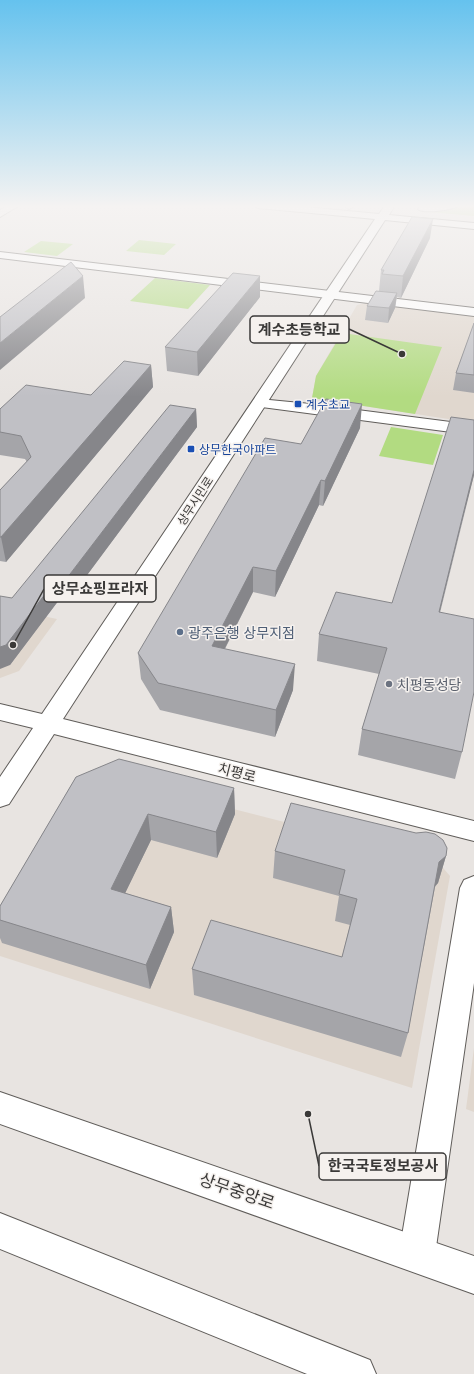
<svg xmlns="http://www.w3.org/2000/svg" width="474" height="1374" font-family="Inter,'Noto Sans KR',sans-serif">
<style>
.built{fill:#e0d7ce}
.green{fill:#b2db81}
.lines{fill:none;stroke-linecap:round;stroke-linejoin:round}
.street-casing{stroke:#605d5a;stroke-width:2}
.secondary-casing{stroke:#605d5a;stroke-width:2}
.street{fill:#fff;fill-rule:evenodd}
.secondary{fill:#fff;fill-rule:evenodd}
.wall{fill:#a5a5a9}
.shaded-wall{fill:#86868a}
.building{fill:#c0c0c5;stroke:#86868a}
.transit-dot{fill:#1a4fb4;stroke:#f5f1ee;stroke-width:1.5}
.service-dot{fill:#5c6f8a;stroke:#f5f1ee;stroke-width:1.5}
.worship-dot{fill:#6b7280;stroke:#f5f1ee;stroke-width:1.5}
.labels{text-anchor:middle;dominant-baseline:central;stroke-width:3;stroke-linejoin:round;paint-order:stroke}
.far-transit-label{font-size:12px;fill:#164399;stroke:#f5f1ee;text-anchor:start}
.far-street-label{font-size:12px;fill:#3a3938;stroke:#f5f1ee}
.service-label{font-size:14px;fill:#4e5e75;stroke:#f5f1ee;text-anchor:start}
.worship-label{font-size:14px;fill:#5b616d;stroke:#f5f1ee;text-anchor:start}
.street-label{font-size:14px;fill:#3a3938;stroke:#f5f1ee}
.near-street-label{font-size:17px;fill:#3a3938;stroke:#f5f1ee}
.leader{fill:none;stroke:#3a3938;stroke-width:1.5}
.callout-dot{fill:#3a3938;stroke:#f5f1ee;stroke-width:1.5}
.callout{fill:#f5f1ee;stroke:#3a3938;stroke-width:1.5}
.callout-label{font-size:15px;text-anchor:middle;font-weight:bold;fill:#3a3938}
</style>
<rect width="100%" height="100%" fill="#e8e4e1"/>
<path class="built" d="M366,303l108,13v107l-162,-25 4,-22 41,-71z
M0,607l57,12 -38,52 -19,7z
M112,778l325,83 13,15 -38,212 -412,-132v-42z
M474,1048v64l-8,-3z"/>
<path class="green" d="M422,205h52v11l-56,-5z
M139,240l37,4 -12,11 -38,-4z
M41,241l32,3 -16,12 -33,-4z
M155,278l55,7 -22,24 -58,-8z
M342,333l100,14 -27,67 -103,-16 4,-22z
M391,427l52,8 -10,30 -54,-9z"/>
<g class="lines">
<g class="street-casing">
<path id="street" d="M9,205h11l-20,12v-7z
M343,205h10l1,1 -5,3z
M434,205h25c-5,5 -36,9 -41,4l2,-2z
M0,252l474,56v8l-474,-58z
M259,399l52,5 163,21v10l-220,-29 -2,-3 2,-3z
M474,876v107l-39,271 -5,13 -13,5 -13,-5 -5,-13 61,-366 4,-8z"/>
</g>
<g class="secondary-casing">
<path id="secondary" d="M253,205h32l94,9 6,-9h10l-6,10 85,8v6l-89,-9 -322,499 411,102v20l-420,-107 -45,70 -9,3v-30l33,-49 -33,-8v-16l42,10 333,-495 -117,-11z
M0,1092l474,164v38l-474,-170z
M0,1213l370,147 6,14h-69l-307,-125z"/>
</g>
<use href="#street" class="street"/>
<use href="#secondary" class="secondary"/>
</g>
<path class="wall" d="M430,238l-29,60 -4,-1 -2,11 -7,15 -23,-3 2,-14 12,-15 2,-21z
M260,297l-62,79 -31,-5 -2,-24z
M474,323v70l-21,-3 3,-17z
M151,365l2,22 -147,175 -6,-1v-71l27,-28 -2,-3 -25,-4v-46l91,-14z
M196,409l1,18 -127,171 -8,-2 -52,69 2,-67z
M474,420v55l-34,138 22,139 -7,27 -97,-24 4,-26 17,-55 -62,-13 2,-27 73,-31z
M360,428l-37,78 -4,-1 -44,92 -22,-5 -28,57 68,41 -18,47 -115,-27 -19,-31 -3,-26 163,-209z
M76,777l158,11 1,26 -18,44 -66,-18 -26,53 46,14 3,25 -24,57 -148,-46 -2,-5v-32z
M416,833l30,23 -8,27 -3,4 -27,146 -7,24 -207,-62 -2,-26 150,-12 8,-32 -15,-4 4,-25 -66,-18 2,-27z"/>
<path class="shaded-wall" d="M433,219l-3,19 -29,60 2,-22z
M83,276l2,22 -85,72v-27z
M260,276v21l-62,79 -1,-24z
M397,293l-2,15 -7,15 1,-15z
M151,365l2,22 -147,175 -5,-25z
M362,404l-2,24 -37,78 2,-25z
M196,409l1,18 -127,171 -3,-20z
M474,470v5l-14,54 -27,110 6,-27z
M321,480l-2,25 -44,92 1,-26z
M253,567v25l-40,80 -1,-26z
M59,576l3,20 -52,69 -10,4v-22z
M295,664l-2,26 -18,47 1,-27z
M234,788l1,26 -18,44 -1,-26z
M148,814l3,26 -36,74 -4,-25z
M446,856l-8,27 -6,6 7,-27z
M171,907l3,25 -24,57 -4,-24z"/>
<path class="building" d="M412,217l21,2 -30,57 -21,-2 2,-4h-3z
M71,262l12,14 -83,67v-26z
M233,273l27,3 -63,76 -32,-5z
M376,291l21,2 -8,15 -22,-2z
M474,323v52l-18,-2z
M124,361l27,4 -150,172h-1v-47l31,-33 -10,-21 -21,-4v-23l26,-24 65,10z
M326,399l36,5 -37,77 -4,-1 -45,91 -23,-4 -41,79 83,18 -19,46 -118,-27 -20,-30 127,-215 36,6z
M170,405l26,4 -129,169 -8,-2 -53,69 -6,2v-51l12,2z
M451,417l23,3v50l-35,142 35,7v73l-12,60 -100,-23 25,-81 -68,-14 17,-42 56,11z
M119,759l115,29 -18,44 -68,-18 -37,75 60,18 -25,58 -146,-45v-14l76,-129z
M291,803l125,30 10,-1 9,2 8,6 4,8 -1,8 -7,6 -31,171 -216,-64 19,-49 131,37 15,-58 -18,-5 6,-24 -70,-19z"/>
<linearGradient id="sky" x2="0" y2="1"><stop stop-color="#65c2ee"/><stop offset="0.52" stop-color="#f5f3f2"/><stop offset="1" stop-color="#f5f3f2" stop-opacity="0"/></linearGradient>
<rect width="474" height="397" fill="url(#sky)"/>
<g class="transit-dot">
<rect x="294" y="400" width="8" height="8" rx="2"/>
<rect x="187" y="445" width="8" height="8" rx="2"/>
</g>
<circle class="service-dot" cx="180" cy="632" r="4"/>
<circle class="worship-dot" cx="389" cy="684" r="4"/>
<g class="labels">
<g class="far-transit-label">
<text x="306" y="404">계수초교</text>
<text x="199" y="449">상무한국아파트</text>
</g>
<g class="far-street-label">
<text transform="translate(195 501) rotate(-57)">상무시민로</text>
</g>
<g class="service-label">
<text x="188" y="632">광주은행 상무지점</text>
</g>
<g class="worship-label">
<text x="397" y="684">치평동성당</text>
</g>
<g class="street-label">
<text transform="translate(237 772) rotate(14)">치평로</text>
</g>
<g class="near-street-label">
<text transform="translate(237 1191) rotate(19)">상무중앙로</text>
</g>
</g>
<path class="leader" d="M402 354L349 329M13 645L44 589M308 1114L319 1166"/>
<g class="callout-dot">
<circle cx="402" cy="354" r="4"/>
<circle cx="13" cy="645" r="4"/>
<circle cx="308" cy="1114" r="4"/>
</g>
<g class="callout">
<rect x="250" y="316" width="99" height="27" rx="4"/>
<rect x="44" y="575" width="112" height="27" rx="4"/>
<rect x="319" y="1153" width="127" height="27" rx="4"/>
</g>
<g class="callout-label">
<text x="299" y="335">계수초등학교</text>
<text x="100" y="594">상무쇼핑프라자</text>
<text x="383" y="1171">한국국토정보공사</text>
</g>
</svg>
